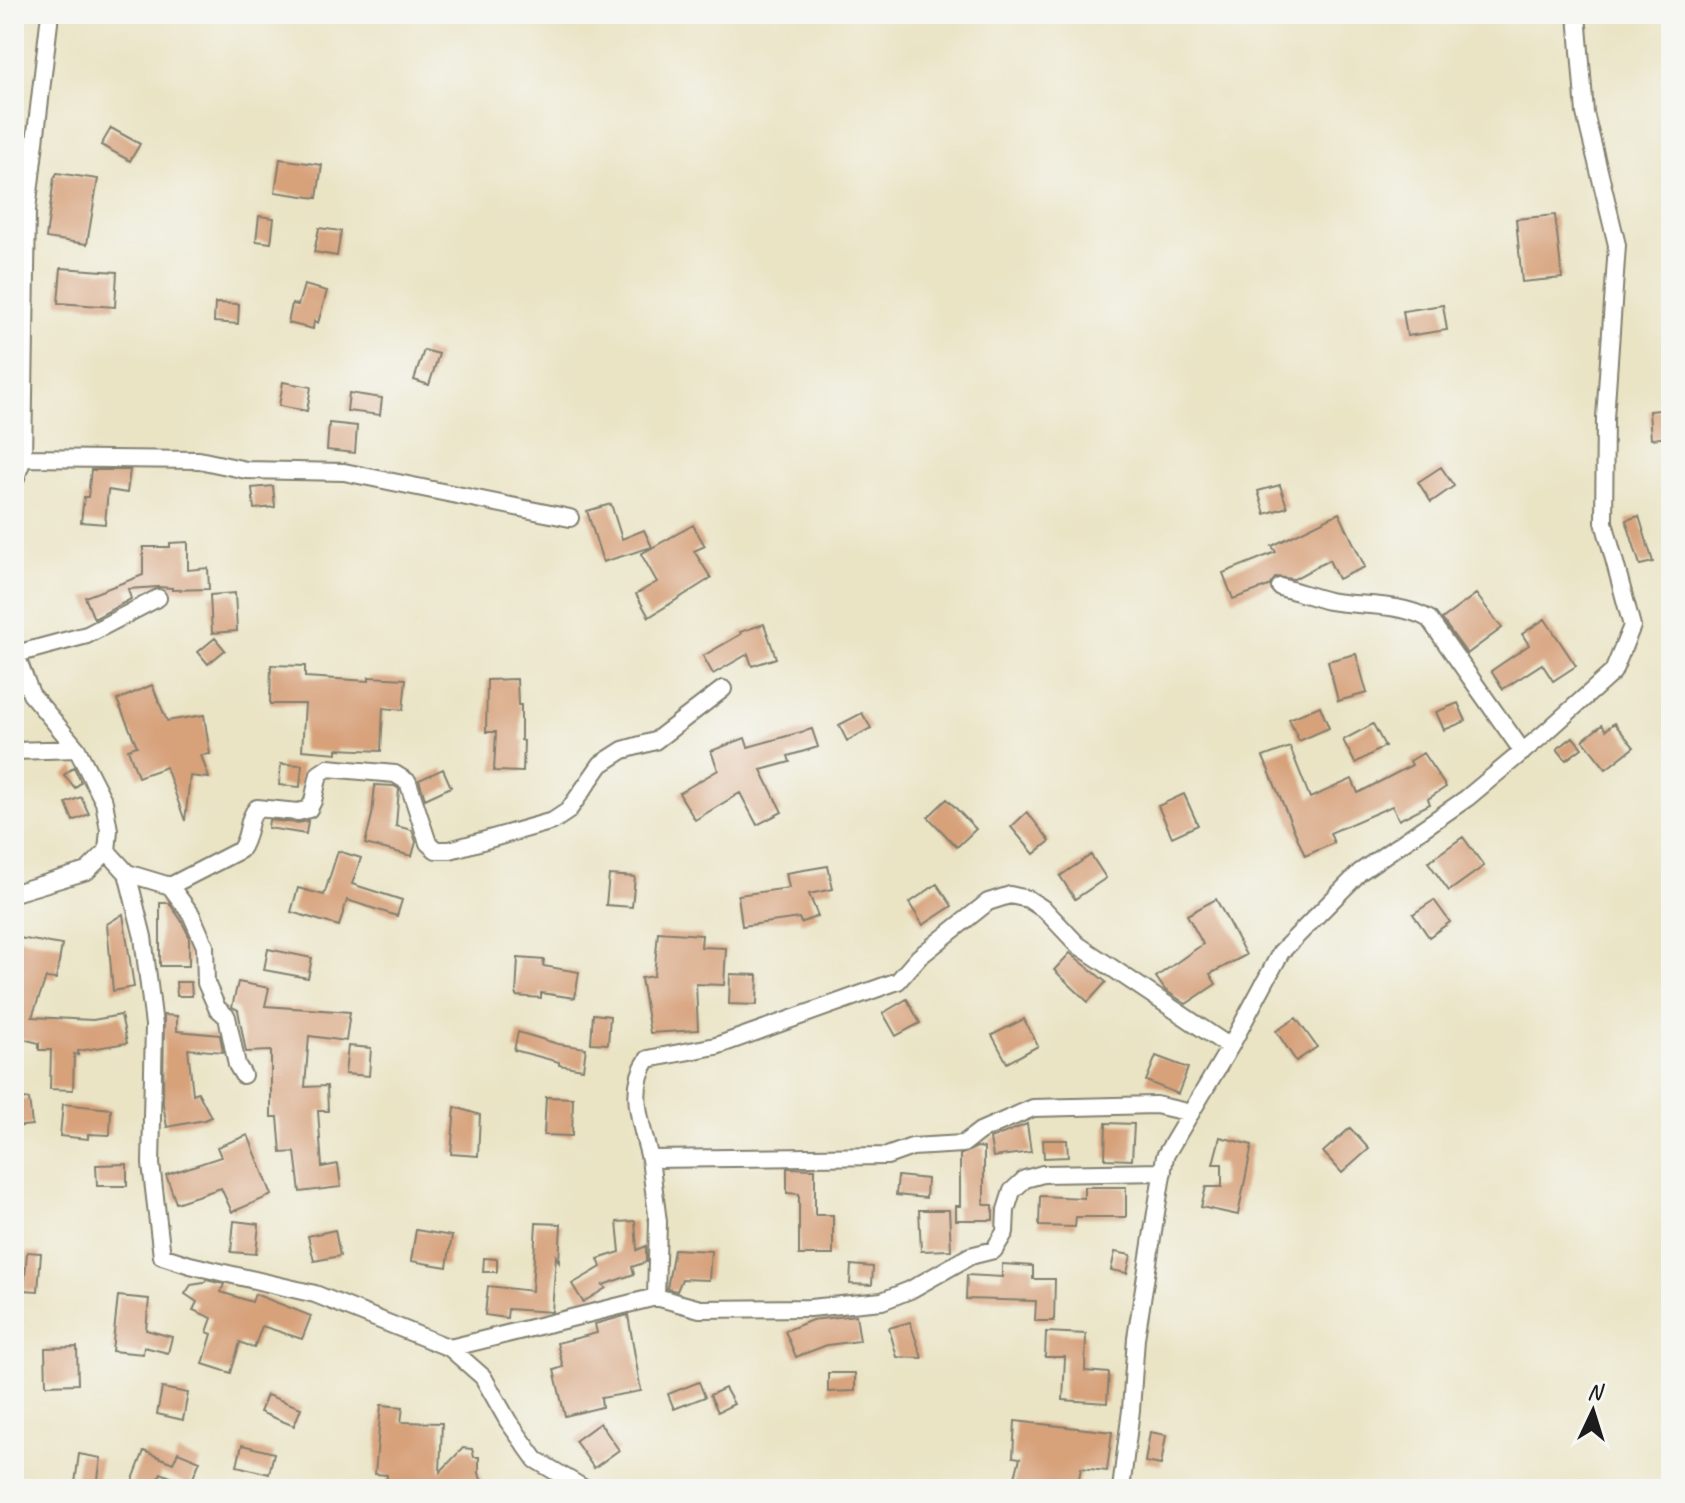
<svg xmlns="http://www.w3.org/2000/svg" width="1685" height="1503" font-family="Caveat,sans-serif">
<style>
.building{fill:#d7a17a}
.lines{fill:none;stroke-linecap:round;stroke-linejoin:round}
.street-casing{stroke:#838070;stroke-width:20}
.street{stroke:#fff;stroke-width:16}
</style>
<rect width="100%" height="100%" fill="#f6f6f2"/>
<filter id="ink" filterUnits="userSpaceOnUse"><feTurbulence type="fractalNoise" baseFrequency=".0125" numOctaves="2"/><feDisplacementMap in="SourceGraphic" scale="16" xChannelSelector="R" yChannelSelector="G"/><feConvolveMatrix kernelMatrix="1 2 1 2 8 2 1 2 1" color-interpolation-filters="sRGB"/></filter>
<filter id="wash" filterUnits="userSpaceOnUse"><feTurbulence type="fractalNoise" baseFrequency=".006" numOctaves="4" result="noise"/><feDisplacementMap in="SourceGraphic" scale="32" xChannelSelector="R" yChannelSelector="G"/><feGaussianBlur stdDeviation="1.8" result="paint"/><feColorMatrix in="noise" values="0 0 0 0 0 0 0 0 0 0 0 0 0 0 0 0 0 1.4 0 .05"/><feComposite in="paint" operator="in"/></filter>
<g filter="url(#wash)">
<rect width="100%" height="100%" fill="#eae4c5"/>
<g id="blocks">
<path class="building" d="M111,128l29,16 -10,17 -29,-16z
M280,159l42,6 -5,33 -42,-6z
M57,173l41,6 -11,65 -41,-6 8,-60z
M1555,215l7,63 -40,4 -6,-63z
M259,216l15,2 -3,25 -15,-2z
M319,228l22,3 -4,25 -23,-4z
M61,268l56,4 -2,35 -57,-4z
M304,285l23,6 -9,32 -4,-2 -1,8 -25,-6 4,-19 6,1z
M215,303l24,1 -1,20 -24,-2z
M1443,305l4,25 -40,6 -4,-25z
M424,350l15,4 -10,31 -15,-5z
M283,382l28,5 -4,24 -28,-5z
M349,393l33,5 -2,17 -33,-4z
M1671,409v28l-20,2 -2,-28z
M329,423l28,3 -2,27 -28,-3z
M1441,467l13,19 -23,16 -13,-20z
M91,470h39l-3,23 -19,-3 -3,34 -24,-2 3,-25h4z
M1280,485l7,22 -22,7 -7,-23z
M273,486l2,21 -21,2 -2,-21z
M611,504l11,35 22,-9 8,17 -49,15 -16,-51z
M1339,513l26,54 -27,12 -9,-19 -35,19 -18,-2 -7,9 -36,13 -10,-26 53,-21 -4,-6z
M1639,516l14,46 -13,3 -14,-45z
M693,525l12,21 -11,5 17,27 -62,39 -13,-23 21,-12 -16,-28z
M188,542v28l20,-2 1,21 -37,1v-2l-14,-1 -30,2 3,10 -37,20 -9,-22 58,-22v-28h27v-4z
M235,593l2,38 -25,2 -2,-38z
M1476,594l26,34 -35,26 -25,-35z
M1545,619l31,47 -23,15 -11,-17 -39,25 -12,-18 38,-26 -7,-11z
M764,624l12,34 -24,8 -4,-12 -35,20 -10,-18 38,-22 -1,-2z
M215,638l10,12 -17,14 -10,-12z
M1356,654l11,39 -29,8 -10,-40z
M271,665l34,1v11l64,4v-4l37,2 -3,31 -20,-2 -2,43 -44,-2v4l-35,-3 3,-46h-35z
M517,679l1,26h3v35l3,1 -1,31 -29,-1 2,-39h-10l1,-52z
M152,685l15,36 37,-6 6,39 -9,1 8,23 -19,-2 -5,45 -19,-54 -28,10 -10,-28 9,-3 -20,-46z
M1458,703l8,18 -22,9 -8,-18z
M1320,706l9,22 -30,13 -10,-22z
M862,713l9,15 -24,13 -8,-16z
M1614,723l20,24 -28,22 -23,-29 19,-15 4,5z
M1373,724l12,22 -30,17 -12,-23z
M812,729l6,18 -30,9 2,6 -29,8 21,42 -25,13 -17,-32 -45,27 -16,-27 39,-23 -7,-19 34,-13 3,9z
M1573,737l9,11 -16,12 -9,-11z
M1290,747l20,51 42,-19 6,14 54,-28 -2,-4 13,-8 23,34 -18,12 2,5 -31,16 -7,-14 -62,27 4,10 -29,13 -42,-99z
M281,764l21,1 -2,22 -21,-2z
M74,767l7,15 -6,6 -11,-13z
M443,769l8,18 -26,12 -6,-19z
M375,785l19,1 5,3 -3,37 16,4 4,12 -4,14 -47,-12 7,-29z
M1184,794l14,31 -26,12 -14,-31z
M81,797l8,17 -16,7 -7,-18z
M947,799l29,30 -19,18 -29,-30z
M1027,812l23,29 -16,13 -23,-27z
M269,820l28,3 11,-2 -2,13 -38,-6z
M1463,837l21,29 -35,25 -21,-29z
M338,851l23,7 -9,26 50,16 -5,16 -50,-16 -8,26 -48,-14 7,-24 26,7z
M1091,855l15,23 -31,21 -15,-23z
M828,866l5,23 -24,5 9,22 -17,7 -2,-5 -57,8 -4,-31 51,-7 -3,-15z
M609,875l26,2 -3,30 -26,-2z
M937,884l15,22 -29,19 -14,-22z
M1216,899l30,56 -36,19 6,10 -30,20 -21,-14 -9,-13 47,-33 -16,-29z
M1434,900l16,22 -21,15 -16,-23z
M160,903h9l12,17 8,16v30h-29z
M123,914l11,73 -21,4 -6,-67z
M658,932l44,3 -1,12 25,1 -2,37 -28,-1 2,46 -48,3 -9,-55 13,-2z
M19,938l43,7 -6,34 -10,-1 -14,39 61,3 28,-5 6,28 -49,8v4l-4,-1 -1,36 -23,-1 1,-39h-12v-7l-25,-6v-66z
M268,949l44,9 -4,20 -44,-8z
M1070,953l36,29 -18,20 -34,-32z
M518,958l26,2 -1,6 36,6 -4,26 -34,-5v5l-25,-2z
M730,974l28,1 -1,30 -28,-1z
M176,982h15l1,14h-15z
M238,982l31,6 -4,18 85,6 -4,29 -37,-5 -4,51 22,-1 1,25h-10l4,56 16,-3 3,23 -41,5 -5,-40 -14,1 -3,-36h-7v-66l-25,1 -8,-42 -6,-3z
M907,999l13,24 -24,13 -13,-23z
M593,1014l17,2 -2,28 -17,-1z
M164,1015l13,1v15l43,4 3,17 -35,-3 5,45 5,-2 13,25 -7,3 -37,7 -4,-23z
M1296,1018l21,29 -21,14 -20,-30z
M1024,1019l14,27 -31,17 -15,-28z
M518,1032l40,12 28,4 -3,21 -24,-4v-3l-45,-12z
M348,1046l23,2 -2,28 -24,-2z
M1156,1056l32,12 -10,26 -32,-13z
M546,1097l27,1 -1,38 -28,-1z
M29,1099l3,26 -18,2v-27z
M63,1104l48,5 -1,26 -22,-1v5l-28,-3z
M455,1107l25,8 -2,41 -27,-2z
M1106,1123l28,1 -2,36 -27,-1z
M1027,1124l4,28 -38,5 -3,-18z
M1350,1128l19,21 -27,24 -19,-21z
M248,1135l24,60 -40,17 -11,-24 -45,15 -10,-28 55,-18 -4,-10z
M1220,1137l32,8 -14,70 -37,-8 5,-20h16v-23h-9z
M1043,1140h24l1,17 -24,1z
M977,1147l7,1v57h9v15h-37v-14h4v-51z
M127,1164v22h-30l-1,-21z
M787,1168l28,1v46h18v40h-34v-61l-12,-1z
M898,1176l29,3 -1,19 -30,-3z
M1084,1187h42v30h-50l-1,10 -36,-1 1,-30 44,2z
M919,1210h30l2,40 -30,1z
M234,1221l25,3 -3,30 -25,-2z
M635,1221l2,29 9,-4v16l-14,5 2,7 -31,11 3,3 -23,14 -11,-18 29,-17 -3,-8 22,-7 -3,-30z
M536,1223l25,1 -2,38 -3,-6 -4,56 -44,-3 -1,9 -22,-3 3,-29 44,5z
M335,1230l5,26 -26,5 -6,-25z
M416,1230l36,6 -5,31 -36,-6z
M674,1249l37,2 -2,29 -27,-1 -5,12 -10,-2z
M27,1252l14,1 -3,38 -14,-1z
M1115,1252l16,3 -4,18 -16,-3z
M484,1258l13,1v13h-14z
M1002,1264l31,2v13h22l-1,42h-19l1,-20 -70,-2 1,-24 35,2z
M851,1265l22,2 -1,18 -22,-1z
M206,1280l18,4 -3,8 31,10 3,-8 56,22 -9,23 -40,-13 -8,22 -14,-6 -9,31 -28,-9 9,-30 -5,-2 5,-14 -19,-8 4,-8 -12,-8 6,-9 13,-2z
M118,1296l31,3 -3,31 26,7 -4,16 -24,-6 -1,7 -31,-3z
M628,1315l13,76 -40,7 1,9 -37,9 -11,-46 9,-3 -6,-24 40,-10 -2,-9z
M856,1315l4,26 -33,4 -31,12 -11,-26 27,-11z
M910,1322l12,36 -25,-1 -8,-29z
M1046,1332l40,2 -1,37 24,2 -2,30 -44,-3 2,-43h-20z
M77,1347l1,37 -32,1 -1,-37z
M828,1373h27v18l-27,1z
M699,1382l6,15 -31,12 -6,-15z
M162,1388l26,5 -5,27 -26,-6z
M725,1388l9,16 -16,8 -8,-17z
M267,1395l34,13 -7,18 -34,-14z
M381,1405l22,2 -2,15 41,1 -2,49 23,-24 9,1 2,8h5v16l5,16h-97v-14l-12,-1z
M1015,1421l97,11 -5,39 -26,-3 -4,21h-65l8,-31 -7,-1z
M600,1423l19,27 -25,18 -19,-27z
M1150,1432l16,3 -5,30 -16,-3z
M242,1445l32,8 -5,21 -32,-8z
M144,1451l29,12 5,-11 22,9 -10,24 -29,-12 -6,16 -23,-7z
M79,1454l22,4 -4,28 -22,-3z"/>
</g>
</g>
<g filter="url(#ink)">
<use href="#blocks" fill-opacity="0" stroke="#838070" stroke-width="2"/>
<g class="lines">
<g class="street-casing">
<path id="street" d="M23,458l176,2 47,10 98,2 226,46
M14,483l9,-25 4,-248 23,-196
M1280,587c16,4 33,10 49,14 33,6 70,1 100,18l94,133
M14,650l17,44 46,55 27,53 5,28 -2,21 -20,20 -73,22
M16,654l71,-19 71,-37
M14,751l63,-2
M107,851l20,22 43,13 21,28 14,32 1,37 11,25 10,9 10,48 6,10
M127,873l16,64 11,88 -3,139 11,92 28,9 125,29 135,54
M170,886l70,-36c11,-15 6,-30 17,-42l41,4 11,-3 4,-8 6,-27 9,-6 67,6 13,8 20,61 8,7h14l103,-29 15,-10 33,-47 22,-14 32,-9 68,-52
M1191,1113l-35,-8 -123,3 -53,23 -17,13 -51,3 -25,9 -237,3c-8,-33 -23,-70 -2,-100l68,-13 182,-65 21,-24 69,-55 22,-7 18,4 17,11 33,35 152,102
M650,1159l8,63 -2,75 44,12 110,-1 72,-7 28,-11 60,-34 24,-6 11,-18 1,-22 6,-19 13,-12 18,-5 120,-2
M585,1489l-49,-29 -28,-39 -25,-44 -33,-29 206,-51
M1121,1489l10,-79 5,-72 29,-182 65,-109 51,-95 79,-80 107,-74 78,-65 68,-61 19,-46 -28,-104 1,-104 12,-173 -32,-132 -8,-99"/>
</g>
<use href="#street" class="street"/>
</g>
</g>
<rect width="1685" height="1503" fill="none" stroke="#f6f6f2" stroke-width="48"/>
<g transform="translate(1593 1411) rotate(4)" stroke="#f6f6f2" stroke-width="6" paint-order="stroke">
<path d="M0-6L14 30L0 20L-14 30Z" fill="#1c1c1c"/>
<text y="-12" font-size="22" font-weight="bold" text-anchor="middle" fill="#1c1c1c">N</text>
</g>
</svg>
